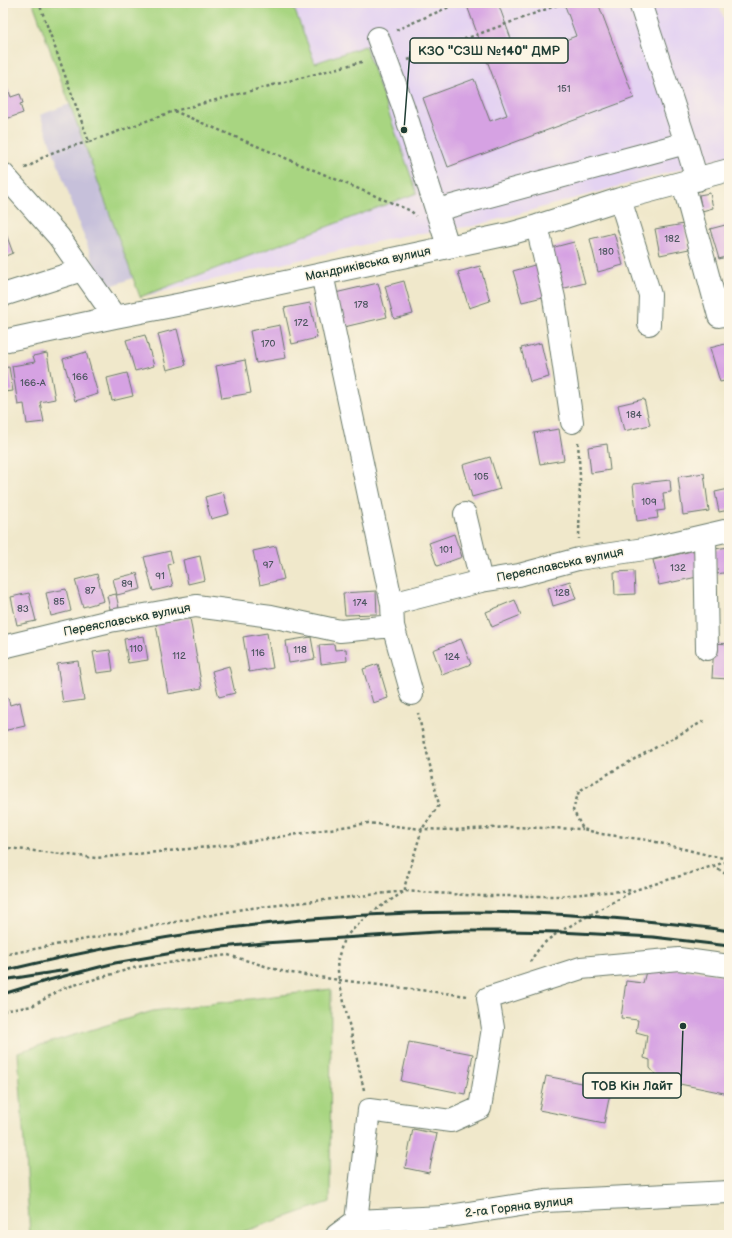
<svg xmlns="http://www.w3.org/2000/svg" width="732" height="1238" font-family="'Balsamiq Sans',sans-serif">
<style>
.built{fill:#e4d3f2}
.industrial{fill:#c6c0da}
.green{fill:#a8d581;stroke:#64895a}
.building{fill:#d6a2e3}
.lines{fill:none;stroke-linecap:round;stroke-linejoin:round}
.minor-casing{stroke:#687969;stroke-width:24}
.path{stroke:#687969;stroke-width:2.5;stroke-dasharray:3 3;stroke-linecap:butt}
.minor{stroke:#fff;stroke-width:22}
.rail{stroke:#1f3d34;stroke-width:3}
.labels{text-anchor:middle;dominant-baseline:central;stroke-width:3;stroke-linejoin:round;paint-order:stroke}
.number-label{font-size:10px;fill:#4d5660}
.street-label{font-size:12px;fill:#1f3d34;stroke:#fcf5e5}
.leader{fill:none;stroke:#1f3d34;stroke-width:1.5}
.callout-dot{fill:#1f3d34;stroke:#fcf5e5;stroke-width:1.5}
.callout{fill:#fcf5e5;stroke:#1f3d34;stroke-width:1.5}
.callout-label{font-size:13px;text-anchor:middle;font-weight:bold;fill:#1f3d34}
</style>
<rect width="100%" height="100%" fill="#fcf5e5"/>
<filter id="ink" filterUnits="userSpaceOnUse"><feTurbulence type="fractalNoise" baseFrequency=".025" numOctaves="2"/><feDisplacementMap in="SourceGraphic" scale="8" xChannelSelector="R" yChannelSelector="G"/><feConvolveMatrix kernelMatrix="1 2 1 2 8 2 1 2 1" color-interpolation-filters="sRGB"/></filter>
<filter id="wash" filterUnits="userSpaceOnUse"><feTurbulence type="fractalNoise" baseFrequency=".012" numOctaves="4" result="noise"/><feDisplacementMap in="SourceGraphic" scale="16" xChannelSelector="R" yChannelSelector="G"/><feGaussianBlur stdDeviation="0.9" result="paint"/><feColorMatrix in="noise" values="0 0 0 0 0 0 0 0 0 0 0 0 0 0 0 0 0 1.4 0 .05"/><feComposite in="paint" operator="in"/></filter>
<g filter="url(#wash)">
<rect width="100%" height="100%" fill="#f0e8cb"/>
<path class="built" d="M292,3l2,4 11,-4h413l11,29v124l-255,70 -73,10 -261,61 -70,-193z"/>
<path class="industrial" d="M70,104l63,174 -30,11 -63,-174z"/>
<path class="green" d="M33,3h259l23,60 50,-17 52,147 -277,104z
M331,989l-1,213 -88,30 -53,3h-159l-12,-183 135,-41z"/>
<g id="blocks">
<path class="building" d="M466,3h32l20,55 58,-22 -12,-33h34l36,95 -186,69 -25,-69 51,-19 16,42 17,-6z
M3,75l8,22 9,-3 3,9 -3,1 3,9 -20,7z
M710,193l3,15 -11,3 -3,-16z
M684,224l5,25 -29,6 -5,-26z
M729,224v32l-10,3 -9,-30z
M614,233l9,32 -25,7 -8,-33z
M6,234l7,19 -10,4v-22z
M574,242l11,41 -28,7 -10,-41z
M538,264l9,32 -25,6 -9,-31z
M480,266l10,35 -21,7 -11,-36z
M404,281l9,33 -19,5 -9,-33z
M378,283l9,34 -43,10 -9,-34z
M310,303l7,35 -25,6 -8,-36z
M280,325l6,33 -30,5 -6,-32z
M177,329l9,36 -19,5 -9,-36z
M145,335l9,31 -19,5 -9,-31z
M541,343l8,34 -19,5 -9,-34z
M729,343v37l-9,2 -10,-34z
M86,352l12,42 -23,7 -12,-42z
M47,353l8,46 -15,3 4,20 -17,2 -3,-20 -6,1 -6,-39 23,-4 -2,-6z
M245,360l6,33 -29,5 -6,-32z
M9,367l4,24 -10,1v-24z
M127,373l6,23 -21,5 -5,-23z
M644,399l6,26 -26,6 -6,-26z
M559,429l5,31 -24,4 -6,-31z
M607,444l3,26 -19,3 -3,-26z
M490,457l10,32 -28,8 -9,-32z
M704,473l5,38 -26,4 -5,-38z
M670,480l1,12 -8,1 2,17 -8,1 1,7 -21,3 -4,-37z
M729,489v21l-10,2 -4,-20z
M223,492l6,22 -18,5 -6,-22z
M454,534l8,23 -25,9 -8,-23z
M276,546l8,33 -24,6 -7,-34z
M729,547v25l-12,2 -3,-25z
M696,550l6,26 -43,9 -6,-25z
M170,551l3,12 -5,2 5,21 -20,5 -9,-34z
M200,556l5,24 -17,4 -5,-24z
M634,571l1,23 -20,1 -1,-23z
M137,573l4,16 -24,6 -4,-16z
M97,574l7,27 -21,6 -8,-27z
M570,581l6,18 -23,7 -5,-18z
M66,589l5,22 -20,5 -5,-23z
M376,591l1,23 -32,1 -2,-22z
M29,593l7,28 -19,4 -6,-28z
M116,594l3,14 -9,1 -3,-13z
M515,600l6,15 -29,12 -6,-15z
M728,607h1v16h-2z
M190,618l12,70 -34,6 -12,-70z
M267,633l6,35 -24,4 -6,-35z
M144,636l4,24 -20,3 -4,-24z
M311,637l4,22 -26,4 -3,-22z
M461,639l10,25 -29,11 -9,-25z
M714,643l15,1v35l-17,-1z
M334,644l1,6 11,-1 1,12 -26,3 -2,-19z
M110,650l3,21 -16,2 -4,-21z
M78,661l6,39 -21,3 -6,-39z
M378,664l10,34 -15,5 -10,-34z
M229,666l6,27 -16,4 -7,-26z
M8,698l2,7 10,-3 5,24 -22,5v-32z
M648,964l81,12v118l-69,-14 -10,-12v-8l-6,-2 3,-23 -11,-3 2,-12 -17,-2 5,-37 17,2z
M409,1042l64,12 -8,40 -64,-13z
M546,1076l65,13 -7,34 -65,-13z
M413,1129l24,5 -8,39 -24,-5z"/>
</g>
</g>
<g filter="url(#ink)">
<use href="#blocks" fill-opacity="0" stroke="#687969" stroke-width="1"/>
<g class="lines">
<g class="minor-casing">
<path id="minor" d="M640,3l46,140 11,37
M378,38l25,68 45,140
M3,174l56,63 56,80
M683,183l36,133
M620,199l30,96 -1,29
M437,210l249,-67
M537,226l17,72 18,124
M322,274l70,330 1,22 19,68
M3,295l79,-25
M3,341l112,-24 67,-13 327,-70 28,-8 83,-27 109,-29
M465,514l16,67
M705,536l2,113
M392,604l89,-23 38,-6 59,-16 73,-11 78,-18
M3,647l107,-26 86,-15 75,10 69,15 53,-5
M356,1221l13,-111 82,11 29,-13 13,-80 -5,-30 93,-30 98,-9 50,7
M337,1235l19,-14 87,-4 102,-16 184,-9"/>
</g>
<path class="path" d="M396,30l53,-23 -1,-4
M408,60l155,-57
M174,111l237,100 5,5
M89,142l85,-31 191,-50
M25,168c8,-3 14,-9 22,-13 13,-6 28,-10 42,-13l-50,-139
M578,442l2,33 -1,64
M704,721l-84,46 -41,24 -6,19 10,19 18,5 47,6 60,15 21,4
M3,849l5,-1 88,10 132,-13 140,-22 54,6 32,1 57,-3 72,2
M713,866l16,10
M3,955l240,-46 162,-18 76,5h76l76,-6
M530,962c9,-15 14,-20 29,-30l76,-42 94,-29
M3,1011l29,-5 32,-18 73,-21 91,-12 57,17 54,8 129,16
M364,1090l-25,-110 -2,-18 7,-24 25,-24 36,-23v-6l17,-56 17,-24 -21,-92"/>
<use href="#minor" class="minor"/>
<path class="rail" d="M3,971c203,-50 412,-71 620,-52 35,3 71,6 106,12
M3,980l64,-10
M3,994l46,-14 66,-17 75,-13 74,-7 188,-12h54l53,1 94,5 76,9"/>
</g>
</g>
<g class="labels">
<g class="number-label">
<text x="564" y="89">151</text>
<text x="672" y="239">182</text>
<text x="606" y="252">180</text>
<text x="361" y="305">178</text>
<text x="301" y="323">172</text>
<text x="268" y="344">170</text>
<text x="80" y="377">166</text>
<text x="33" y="383">166-А</text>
<text x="634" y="415">184</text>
<text x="481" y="477">105</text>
<text x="649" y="502">109</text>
<text x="446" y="550">101</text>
<text x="268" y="565">97</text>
<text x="678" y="568">132</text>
<text x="160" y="576">91</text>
<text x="127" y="584">89</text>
<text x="90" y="591">87</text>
<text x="562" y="593">128</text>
<text x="59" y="602">85</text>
<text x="360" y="603">174</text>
<text x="23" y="609">83</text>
<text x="136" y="649">110</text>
<text x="300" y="650">118</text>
<text x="258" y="653">116</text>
<text x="179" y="656">112</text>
<text x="452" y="657">124</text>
</g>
<g class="street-label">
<text transform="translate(368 264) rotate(-12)">Мандриківська вулиця</text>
<text transform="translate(560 565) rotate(-12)">Переяславська вулиця</text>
<text transform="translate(127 620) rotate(-11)">Переяславська вулиця</text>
<text transform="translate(519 1207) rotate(-7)">2-га Горяна вулиця</text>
</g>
</g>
<path class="leader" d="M404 130L410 51M683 1026L681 1086"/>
<g class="callout-dot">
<circle cx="404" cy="130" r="4"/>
<circle cx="683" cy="1026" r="4"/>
</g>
<g class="callout">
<rect x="410" y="38" width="158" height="25" rx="4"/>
<rect x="583" y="1073" width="98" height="25" rx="4"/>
</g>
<g class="callout-label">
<text x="489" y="55">КЗО "СЗШ №140" ДМР</text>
<text x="632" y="1090">ТОВ Кін Лайт</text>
</g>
<rect width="732" height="1238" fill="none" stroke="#fcf5e5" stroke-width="16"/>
</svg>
